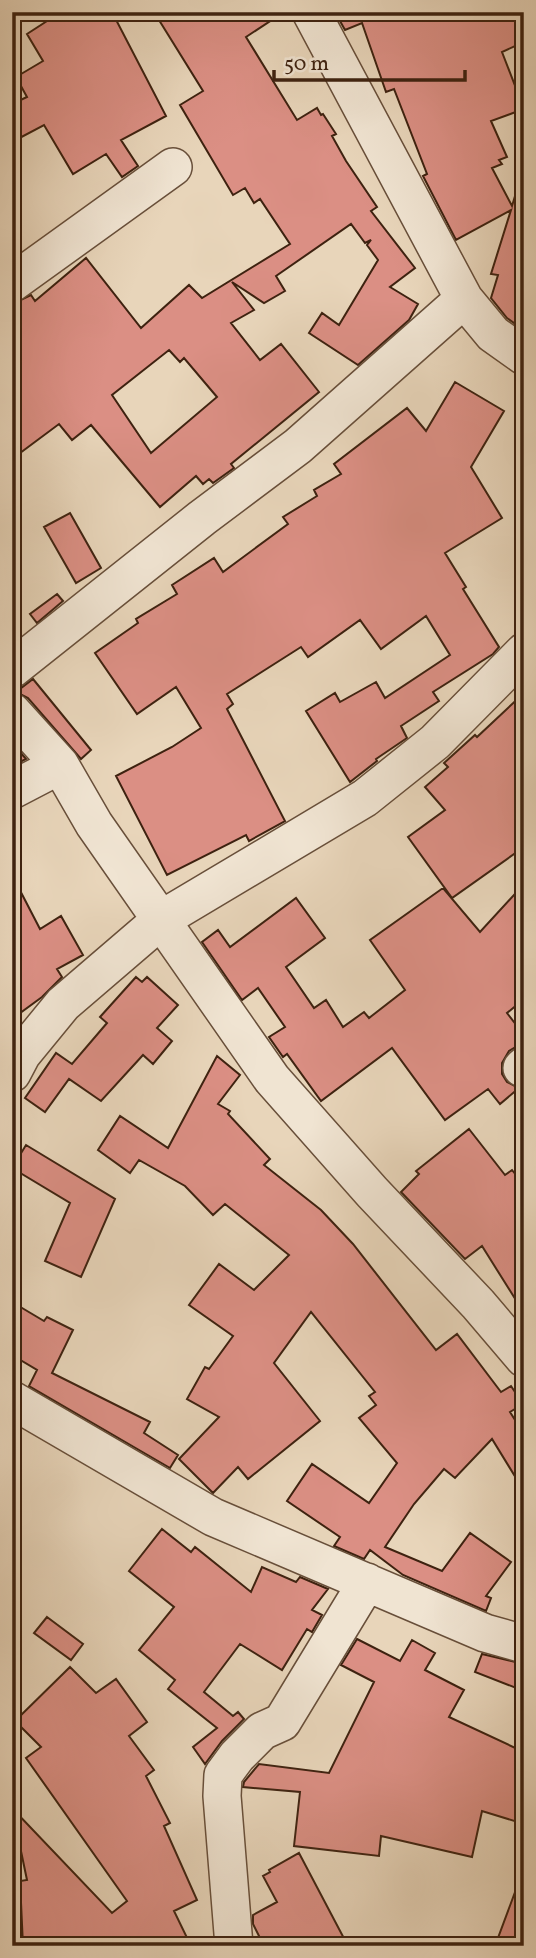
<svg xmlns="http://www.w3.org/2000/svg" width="536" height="1958" font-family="Vollkorn,serif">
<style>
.building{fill:#db8f84;stroke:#3e2210;stroke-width:2;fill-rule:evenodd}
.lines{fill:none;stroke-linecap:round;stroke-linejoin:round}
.minor-casing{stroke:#684f3a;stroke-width:40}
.minor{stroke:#f0e4d2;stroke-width:37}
</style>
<rect width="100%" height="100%" fill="#e8d5ba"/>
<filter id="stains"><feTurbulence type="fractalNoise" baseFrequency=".00286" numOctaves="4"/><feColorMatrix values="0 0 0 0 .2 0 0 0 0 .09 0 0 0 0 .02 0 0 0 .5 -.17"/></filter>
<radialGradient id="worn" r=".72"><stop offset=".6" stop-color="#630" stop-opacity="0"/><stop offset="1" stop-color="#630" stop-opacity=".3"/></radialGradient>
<path class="building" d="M61,12h51l54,104 -45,24 17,26 -16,11 -16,-23 -33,20 -29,-49 -32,17v-38l15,-7 -11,-20 27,-16 -16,-27z
M154,12h130l-38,25 51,83 20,-12 4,7 2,-1 13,20 -4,2 14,25 31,46 -6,4 44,57 -25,19 28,17 -9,16 -51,45 -49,-32 13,-20 17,12 39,-65 -11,-15 4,-5 -6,3 -14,-19 -75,52 9,15 -21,12 -32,-21 22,28 -23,13 29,37 21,-16 38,48 -88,72 3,4 -21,15 -4,-4 -6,5 -7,-8 -36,31 -69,-82 -19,15 -13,-16 -47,35v-155l19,-9 4,6 51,-43 55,70 48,-43 13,13 88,-54 -30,-45 -6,4 -9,-15 -12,7 -53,-90 23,-14zM169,350l11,12 4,-4 33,39 -66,56 -39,-58z
M335,12h182l7,15v15l-22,10 22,57 -33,12 16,36 -8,3 3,4 -10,4 20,38 7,-23 5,1v146l-17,-12 -16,-20 7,-23 -7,-1 20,-64 -55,30 -33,-64 4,-2 -33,-85 -8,3 -24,-69 -17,7z
M455,382l49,29 -33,56 31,51 -57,35 21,34 -3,2 36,58 -6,7 -60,38 6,9 -38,25 6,12 -31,21 1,2 -27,21 -44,-71 29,-18 5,9 36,-20 9,16 65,-43 -24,-39 -45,33 -21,-29 -52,37 -7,-10 -74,47 6,10 -6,5 58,112 -36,20 -3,-6 -79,40 -51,-99 56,-29 29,-19 -25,-41 -39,27 -42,-61 43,-30 -2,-4 41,-25 -5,-9 42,-27 9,14 65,-48 -5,-7 34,-21 -3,-6 27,-16 -7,-10 73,-56 19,23z
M70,513l31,55 -25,15 -32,-56z
M57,594l6,7 -26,22 -7,-9z
M33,679l58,71 -10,9 -53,-61 -12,-6z
M524,693v154l-72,51 -44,-61 37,-27 -20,-23 23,-20 -4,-4 31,-28 2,2z
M20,752l6,7 -14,7v-9z
M12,875l28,54 21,-13 22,39 -26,14 5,8 -20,20 -30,22z
M524,884v115l-17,14 17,22v7l-15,9 -7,12v11l5,8 12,6 -19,16 -12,-15 -43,31 -53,-72 -71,53 -34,-47 -4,3 -14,-20 16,-10 -27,-39 -16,12 -40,-58 16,-12 12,17 66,-49 29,40 -39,29 28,41 12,-8 17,27 21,-15 5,6 36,-28 -35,-50 73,-52 37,44z
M136,977l6,5 5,-5 31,28 -21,23 15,13 -19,23 -10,-9 -42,46 -32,-22 -24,33 -20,-14 31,-45 16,11 35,-41 -7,-6z
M217,1056l23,19 -22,29 12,7 -2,3 42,45 -6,6 57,45 32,34 83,106 21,-16 44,58 10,-6 12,18 -13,8 14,22v57l-32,-52 -37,39 -11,-9 -30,35 -29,43 57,24 28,-38 41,29 -25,34 5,2 -5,13 -83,-36 -33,-25 -6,9 -30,-13 6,-9 -53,-36 25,-37 57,39 28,-40 -38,-45 17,-13 -7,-9 6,-4 -64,-80 -37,51 46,58 -72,58 -10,-12 -25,26 -34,-34 40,-42 -32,-18 18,-32 4,2 24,-33 -44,-31 30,-41 35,26 35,-35 -64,-51 -12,11 -28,-29 -46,-26 -9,13 -32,-23 22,-34 48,32z
M469,1129l36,46 7,-5 12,15v128l-42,-67 -17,13 -64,-67 18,-18 -3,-3z
M26,1145l89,54 -34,78 -36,-16 25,-58 -58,-35z
M12,1302l32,19 3,-4 26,13 -21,43 98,49 -6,11 34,22 -8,13 -141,-82 8,-16 -25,-15z
M162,1529l29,23 4,-5 56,45 11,-25 34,15 4,-5 28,12 -16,21 10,5 -10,17 -5,-3 -25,41 -42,-26 -36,48 29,24 5,-4 6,7 -22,22 -17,23 -12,-17 24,-19 -49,-39 7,-9 -36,-30 35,-43 -45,-36z
M47,1617l36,27 -12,16 -37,-27z
M357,1639l43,22 12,-21 23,13 -10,17 39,20 -15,27 75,35v72l-42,-13 -10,46 -91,-21 -2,20 -85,-10 6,-54 -57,-5 1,-5 15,-18 70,9 45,-91 -33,-17z
M482,1654l42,10v27l-49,-19z
M70,1667l26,26 20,-14 31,43 -18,14 25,34 -8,6 24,47 -6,3 33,74 -23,11 17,35h-168l-3,-65 7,-1 -15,-72 100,105 15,-12 -101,-143 15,-11 -26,-26z
M299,1853l49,93h-84l-11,-22v-9l24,-13 -14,-26 7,-4 -1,-2z
M521,1876l3,1v69h-29z"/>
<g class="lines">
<g class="minor-casing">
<path id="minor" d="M311,12l153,287 29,35 31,22
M12,283l161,-116
M12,669l190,-151 96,-72 166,-147
M12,712l48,53 34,59 178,255 100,113 106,112 46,54
M12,790l48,-25
M522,1068l2,-2
M12,1073l10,-19 41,-50 99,-85 203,-121 70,-56 89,-90
M12,1400l201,117 272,116 39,11
M234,1946l-12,-150 1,-21 14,-19 25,-25 20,-9 85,-140"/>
</g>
<use href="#minor" class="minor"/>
</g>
<rect width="536" height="1958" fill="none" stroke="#e8d5ba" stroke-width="42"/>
<rect x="14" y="14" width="508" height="1930" fill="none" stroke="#3e2210" stroke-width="3.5"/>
<rect x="21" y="21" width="494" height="1916" fill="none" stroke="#3e2210" stroke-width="2"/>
<path d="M274 70v10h191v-10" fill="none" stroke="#3e2210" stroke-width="3.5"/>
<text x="284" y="70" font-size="21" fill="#3e2210" stroke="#f0e4d2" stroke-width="5" paint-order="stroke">50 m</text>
<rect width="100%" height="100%" filter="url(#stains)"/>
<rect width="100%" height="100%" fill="url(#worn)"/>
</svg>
